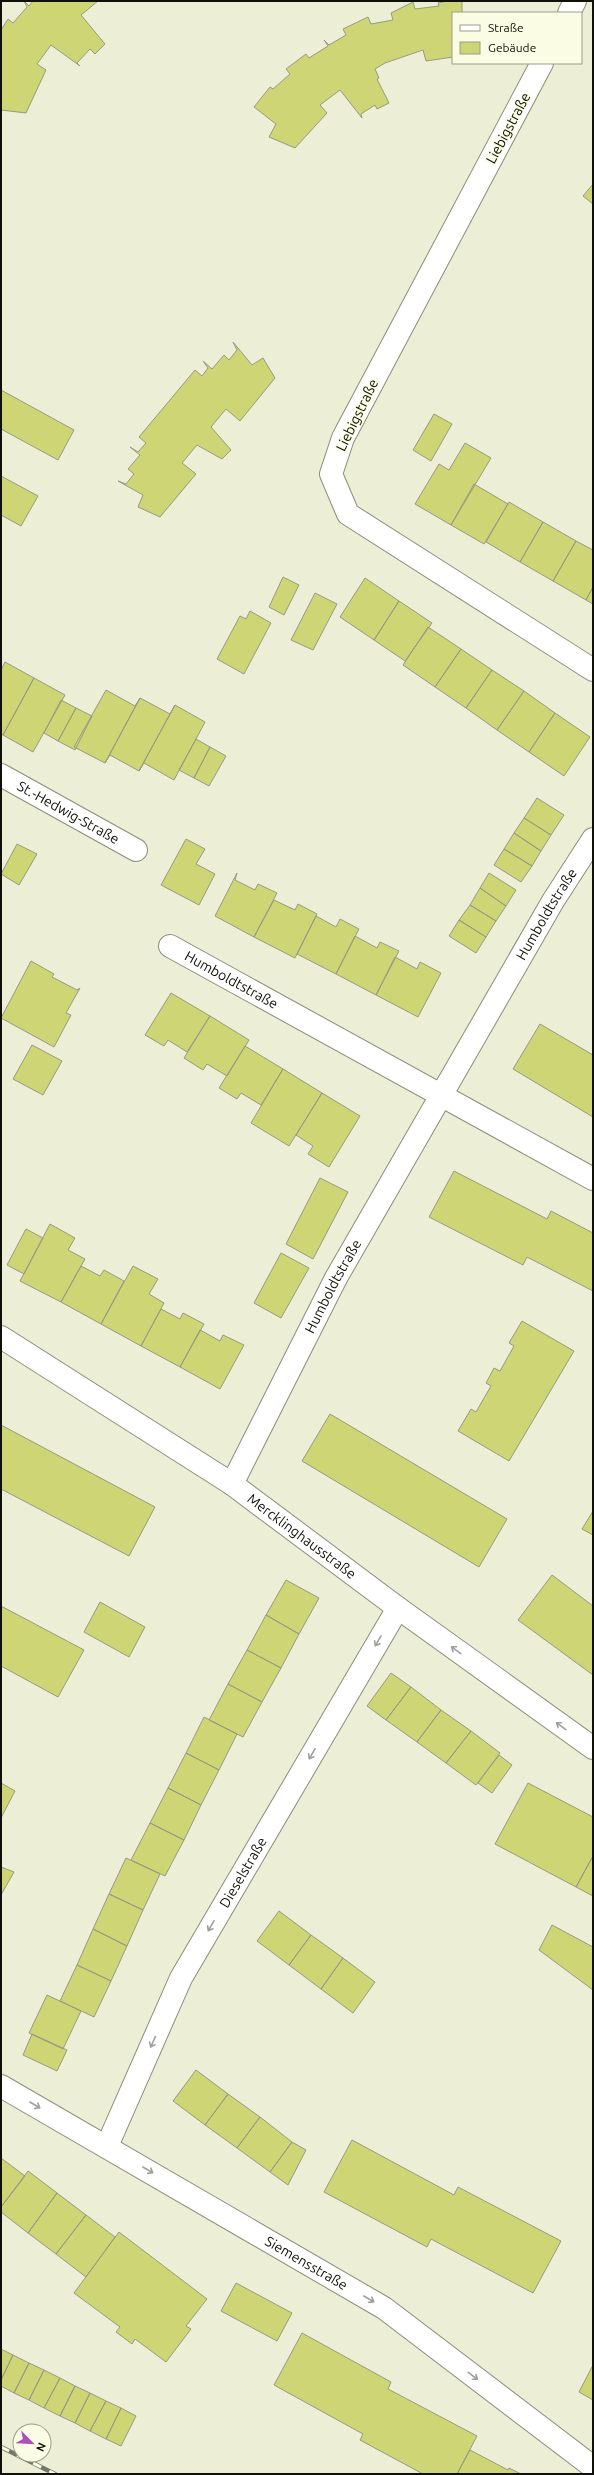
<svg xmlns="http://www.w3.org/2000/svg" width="594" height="2475" font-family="Ubuntu,sans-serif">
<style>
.building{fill:#ced574;stroke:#979a82}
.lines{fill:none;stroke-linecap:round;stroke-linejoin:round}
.street-casing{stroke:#8b8e77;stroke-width:24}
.street{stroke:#fff;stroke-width:22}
.rail-casing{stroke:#757767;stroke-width:4.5}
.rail{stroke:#fafde3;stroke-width:3;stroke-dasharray:9;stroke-linecap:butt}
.oneway{stroke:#9f9f9c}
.labels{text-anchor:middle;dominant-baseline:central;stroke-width:3;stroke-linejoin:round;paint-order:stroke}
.street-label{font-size:14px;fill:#0f1007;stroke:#fafde3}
</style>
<rect width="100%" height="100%" fill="#ecefd6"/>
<path class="building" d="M24,1l5,5 4,-5h65l-17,14 24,29 -10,10 -5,-5 -13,14 3,3 -29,-21 -14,19 9,6 -20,43 -25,-3v-80l7,-11 5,4 14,-16z
M448,1h14v12h-9v44l-27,4 -3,-11 -38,13 -10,6 4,9 -2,1 12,24 -12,6 -2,-4 -14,9 1,4 -22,-28 -20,15 7,8 -32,35 -26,-11 7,-13 -22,-17 16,-20 3,2 17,-15 -4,-5 20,-15 3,4 19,-12 -4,-6 5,5 17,-10 -3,-6 25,-12 3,7 22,-4 -2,-7 22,-11 2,7 24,-3 -1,-3z
M593,184v20l-10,-8z
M233,342l19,23 11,-7 12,20 -35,43 -14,-12 -15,18 20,23 -9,9 -25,-14 -15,18 14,11 -36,43 -22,-10 5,-12 -25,-14 8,3 8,-10 -6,-5 12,-14 -10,-8 8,5 8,-9 -7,-6 56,-67 7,6 6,-8 -5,-7 9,8 12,-14 5,5 8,-10z
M1,390l73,40 -16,30 -57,-31z
M434,414l18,10 -21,37 -18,-11z
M465,443l26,15 -40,67 -36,-21 24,-40 10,6z
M1,476l37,20 -17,30 -20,-11z
M474,484l34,20 -24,40 -33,-19z
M509,502l34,20 -23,40 -34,-20z
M543,522l33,19 -23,40 -33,-19z
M576,541l17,9v37l-7,13 -33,-19z
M283,577l16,8 -15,30 -15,-8z
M365,578l34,23 -25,39 -34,-23z
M593,587v17l-7,-4z
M315,593l22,11 -24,46 -22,-10z
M399,601l33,22 -27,38 -31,-21z
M250,611l21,12 -27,51 -27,-15 23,-43 6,3z
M428,627l33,22 -26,38 -32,-22z
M461,649l31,21 -26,38 -31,-21z
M5,662l29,16 -31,57 -2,-1v-64z
M492,670l32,21 -27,39 -31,-22z
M34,678l31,17 -32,57 -30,-17z
M106,690l29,16 5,-8 -35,65 -31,-16z
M524,691l31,22 -26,39 -32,-22z
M140,698l30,16 5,-9 -36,66 -29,-16 -5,8z
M61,700l15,8 -18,33 -14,-8z
M175,705l30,17 -9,17 -22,41 -30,-17 -5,8z
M76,708l16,8 -17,34 -17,-9z
M555,713l35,24 -26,39 -35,-24z
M196,739l14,8 -16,31 -15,-8z
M210,747l16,9 -17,30 -15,-8z
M537,798l27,17 -13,20 -27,-17z
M524,818l27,17 -10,16 -27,-18z
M514,833l27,18 -9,15 -28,-17z
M186,839l19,10 -9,15 19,10 -16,31 -38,-20z
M17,844l20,10 -18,31 -18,-11z
M504,849l28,17 -11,16 -27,-17z
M237,873l-2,7 20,10 3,-6 19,9 -23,44 -39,-21z
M489,873l27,17 -10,16 -26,-18z
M480,888l26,18 -10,15 -26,-16z
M274,900l21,10 3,-6 19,10 -22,44 -41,-21z
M470,905l26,16 -10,16 -27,-17z
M316,916l20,11 4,-8 19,10 -23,45 -39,-20z
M459,920l27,17 -10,16 -27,-17z
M355,936l22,12 3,-6 19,9 -23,44 -40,-21z
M395,957l22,12 3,-7 21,11 -23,44 -42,-22z
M31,961l23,13 -2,3 25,13 3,-2 -14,25 5,2 -17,32 -53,-29z
M171,993l39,23 -23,36 -19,-12 -4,6 -19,-11z
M210,1016l39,24 -22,36 -20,-12 -4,6 -19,-12z
M540,1024l53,31v62l-80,-48z
M32,1045l30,16 -19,34 -30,-16z
M245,1046l38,23 -22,36 -20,-12 -4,6 -18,-11z
M283,1069l39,24 -33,53 -38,-23z
M322,1093l38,23 -31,51 -21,-13 5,-8 -17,-11z
M454,1171l93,48 4,-8 42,22v58l-66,-34 -4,8 -94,-48z
M320,1178l28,14 -35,67 -27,-15z
M50,1224l25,14 -7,12 17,9 -24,43 -41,-21z
M26,1229l17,9 -19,36 -17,-9z
M281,1253l28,15 -28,50 -27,-15z
M81,1266l19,10 4,-6 20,11 -23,43 -40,-22z
M133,1266l25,13 -9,15 15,9 -23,43 -40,-22z
M161,1309l19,10 3,-6 21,11 -24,43 -39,-21z
M522,1321l52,30 -65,110 -51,-30 13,-22 5,3 15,-26 -5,-3 8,-15 6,3 14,-25 -5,-3z
M200,1330l20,11 3,-6 21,10 -24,44 -40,-22z
M330,1414l177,105 -28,48 -177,-106z
M1,1425l154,82 -26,49 -128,-67z
M593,1511v24l-11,-6z
M552,1575l41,31v69l-75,-55z
M286,1580l33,18 -20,36 -33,-19z
M100,1602l45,25 -16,30 -45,-25z
M1,1606l83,44 -26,47 -57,-31z
M266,1615l33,19 -18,34 -34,-18z
M247,1650l34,18 -19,34 -34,-18z
M391,1673l20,14 -25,33 -19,-14z
M228,1684l34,18 -19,35 -34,-17z
M411,1687l30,23 -24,32 -31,-22z
M441,1710l30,21 -25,32 -29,-21z
M204,1717l33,17 -18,36 -33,-17z
M471,1731l29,22 -24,32 -30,-22z
M186,1753l33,17 -18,35 -33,-17z
M499,1755l13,10 -20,28 -14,-10z
M1,1783l14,8 -14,27z
M528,1783l65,34v39l-17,31 -81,-43z
M168,1788l33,17 -17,35 -34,-17z
M150,1823l34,17 -19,36 -34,-16z
M593,1856v40l-17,-9z
M126,1858l34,16 -17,36 -34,-16z
M1,1867l13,5 -13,23z
M109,1894l34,16 -16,36 -34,-17z
M279,1911l32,24 -22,30 -32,-24z
M552,1925l41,22v43l-54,-40z
M93,1929l34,17 -16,35 -34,-16z
M311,1935l32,23 -22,31 -32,-24z
M343,1958l32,24 -22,31 -32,-24z
M77,1965l34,16 -17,36 -34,-16z
M47,1995l34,16 -18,38 -34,-16z
M32,2034l35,16 -10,21 -34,-16z
M196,2070l32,24 -23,31 -32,-24z
M228,2094l32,23 -23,31 -32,-23z
M260,2117l32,25 -22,30 -33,-24z
M352,2140l102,55 4,-8 103,54 -28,52 -102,-54 -4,8 -103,-55z
M292,2142l14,8 -18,35 -18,-13z
M1,2158l24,18 -24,31z
M28,2171l29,22 -29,40 -27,-21v-5z
M57,2193l29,22 -30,39 -28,-21z
M86,2215l29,22 -29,40 -30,-23z
M119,2232l88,67 -21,27 5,3 -25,33 -31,-23 -3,5 -16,-12 4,-5 -46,-34z
M236,2283l56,30 -15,28 -56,-30z
M302,2333l89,49 -3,7 89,47 -20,38h-34l-63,-34 3,-6 -89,-49z
M1,2349l12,6 -12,25z
M13,2355l16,8 -15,30 -13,-7v-6z
M29,2363l15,7 -15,30 -15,-7z
M593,2365v35l-14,-8z
M44,2370l16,8 -16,30 -15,-8z
M60,2378l15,8 -15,30 -16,-8z
M75,2386l15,7 -15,30 -15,-7z
M90,2393l16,8 -16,30 -15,-8z
M106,2401l15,7 -15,31 -16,-8z
M121,2408l15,8 -15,30 -15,-7z
M470,2450l38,20 1,-2 12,6h-64z"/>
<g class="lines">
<g class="street-casing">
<g id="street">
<path d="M569,13l6,-12"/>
<path d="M542,63l-199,375 -12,36 17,40 245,156"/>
<path id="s1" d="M1,775l135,75"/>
<path id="s2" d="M170,946l423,233"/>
<path id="s3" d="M1,1337l231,147 166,124 195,140"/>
<path id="s4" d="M232,1484l104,-206 217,-377 40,-62"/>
<path id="s5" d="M1,2086l383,222 209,159"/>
<path id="s6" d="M107,2146l74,-168 217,-370"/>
</g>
</g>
<use href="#street" class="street"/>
<g class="rail-casing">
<path id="rail" d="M1,2447l54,27"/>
</g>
<use href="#rail" class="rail"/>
</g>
<defs><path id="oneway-shaft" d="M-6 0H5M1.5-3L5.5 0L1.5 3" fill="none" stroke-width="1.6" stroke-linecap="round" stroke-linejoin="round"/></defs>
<g class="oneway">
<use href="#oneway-shaft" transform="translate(378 1641) rotate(120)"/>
<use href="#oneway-shaft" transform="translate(456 1650) rotate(-144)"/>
<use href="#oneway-shaft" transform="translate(561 1726) rotate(-144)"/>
<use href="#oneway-shaft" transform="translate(312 1754) rotate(120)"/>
<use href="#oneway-shaft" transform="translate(211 1926) rotate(120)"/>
<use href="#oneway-shaft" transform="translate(153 2042) rotate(114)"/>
<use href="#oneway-shaft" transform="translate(35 2105) rotate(30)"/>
<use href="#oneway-shaft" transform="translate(148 2170) rotate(30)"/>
<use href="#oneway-shaft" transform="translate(369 2299) rotate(30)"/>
<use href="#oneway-shaft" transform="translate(473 2376) rotate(37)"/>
</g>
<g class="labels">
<g class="street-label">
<text transform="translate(508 128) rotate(-62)">Liebigstraße</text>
<text transform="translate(357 415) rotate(-64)">Liebigstraße</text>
<text stroke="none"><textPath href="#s1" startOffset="77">St.-Hedwig-Straße</textPath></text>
<text stroke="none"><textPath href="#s4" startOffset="651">Humboldtstraße</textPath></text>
<text stroke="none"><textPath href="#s2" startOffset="70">Humboldtstraße</textPath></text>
<text stroke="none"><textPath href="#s4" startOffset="222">Humboldtstraße</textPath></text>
<text stroke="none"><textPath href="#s3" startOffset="361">Mercklinghausstraße</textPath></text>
<text stroke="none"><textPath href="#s6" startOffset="306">Dieselstraße</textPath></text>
<text stroke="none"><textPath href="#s5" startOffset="353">Siemensstraße</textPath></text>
</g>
</g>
<rect width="594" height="2475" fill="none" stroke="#0f1007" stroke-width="4"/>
<rect x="452" y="12" width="130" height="52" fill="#fafde3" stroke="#9c9e8b"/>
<rect x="460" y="25" width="20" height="6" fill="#ffffff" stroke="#9c9e8b"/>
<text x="488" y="32" font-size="12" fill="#0f1007">Straße</text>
<rect x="460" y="42" width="20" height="12" fill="#ced574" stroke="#9c9e8b"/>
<text x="488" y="52" font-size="12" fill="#0f1007">Gebäude</text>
<g transform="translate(32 2443) rotate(114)"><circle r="19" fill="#fafde3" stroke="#9c9e8b"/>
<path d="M0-3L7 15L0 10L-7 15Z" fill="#ad50ba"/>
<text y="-6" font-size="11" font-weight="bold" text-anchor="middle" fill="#0f1007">N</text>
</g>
</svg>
